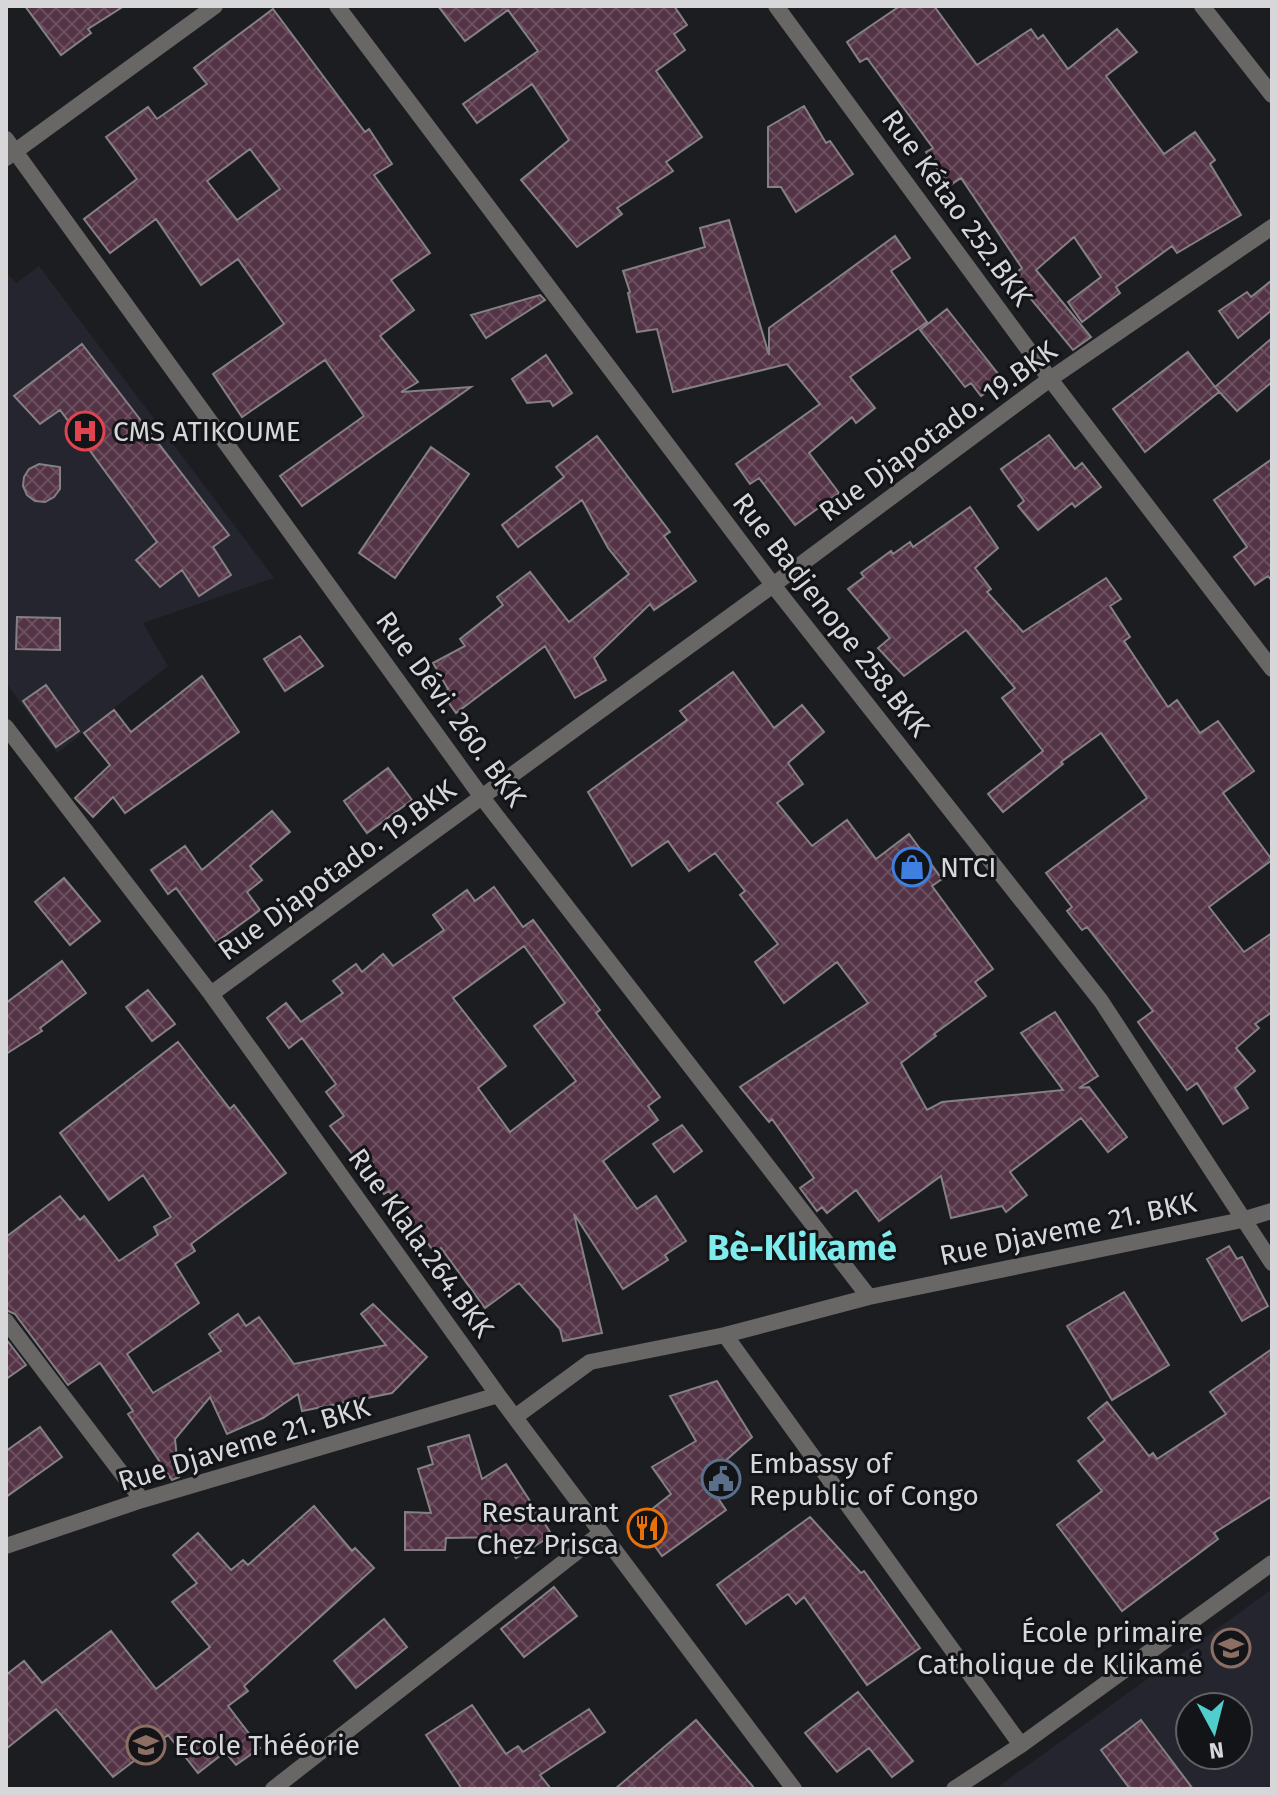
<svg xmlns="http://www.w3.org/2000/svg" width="1278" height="1795" font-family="'Fira Sans',sans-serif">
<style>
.built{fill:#24252e;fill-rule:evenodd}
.building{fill:url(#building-cross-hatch);stroke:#858083;stroke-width:2;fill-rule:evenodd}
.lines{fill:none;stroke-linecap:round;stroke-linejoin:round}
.minor{stroke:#686765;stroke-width:16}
.labels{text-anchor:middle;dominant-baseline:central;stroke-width:6;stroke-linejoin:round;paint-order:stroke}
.street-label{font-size:28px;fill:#d7d7da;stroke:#131417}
.poi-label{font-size:28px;fill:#d7d7da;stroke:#131417;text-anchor:start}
.district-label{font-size:36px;font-weight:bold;fill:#7eebec;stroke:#131417}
</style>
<defs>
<pattern id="building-cross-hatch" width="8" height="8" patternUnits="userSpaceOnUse" patternTransform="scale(2)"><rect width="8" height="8" fill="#533345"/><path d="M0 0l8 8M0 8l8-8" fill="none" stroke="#6b505f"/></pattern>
</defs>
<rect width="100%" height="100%" fill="#1c1d21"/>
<path class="built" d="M39,266l235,312 -131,45 25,43 -111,87 -51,-70v-411l10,11z
M1272,1589v200h-277zM1190,1707h48v48h-48z"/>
<path class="building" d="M25,6h99l-36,23 3,4 -30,22z
M438,6h236l13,19 -13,9 11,16 -29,21 46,66 -36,25 7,9 -56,37 5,6 -45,33 -56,-67 48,-40 -37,-56 -55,39 -14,-19 75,-53 -30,-41 -43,31z
M900,6h34l43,59 54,-36 7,10 5,-4 25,34 49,-40 20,23 -31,24 58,78 31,-22 20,28 -5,4 31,51 -64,38 -5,-7 -56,41 4,6 -38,29 -14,-20 33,-25 -27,-40 -38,33 55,67 -18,13 -61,-74 10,-8 -61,-90 -12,8 -23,-34 7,-4 -66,-90 -7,4 -13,-20z
M273,9l92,123 4,-3 23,35 -18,11 56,78 -39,27 23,30 -34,26 38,46 -17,10 70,-5 -169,119 -22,-30 84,-60 -39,-56 -83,57 -29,-43 71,-50 -46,-65 -37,26 -45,-66 -46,34 -26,-34 53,-40 -31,-42 42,-30 9,12 50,-35 -13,-16zM250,149l30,40 -43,31 -30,-39z
M804,106l22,37 4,-2 23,33 -57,38 -15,-25h-13v-60z
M729,220l40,135v-27l126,-92 15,22 -19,13 36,51 -77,55 25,31 -19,15 -4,-6 -43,36 30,40 -44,32 -36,-47 -9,6 -14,-20 84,-60 -33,-40 -114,28 -16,-63 -20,3 -9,-39 2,-1 -7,-21 82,-24 -5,-19z
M1272,280v30l-34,28 -19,-27 28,-19 4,5z
M540,295l5,5 -59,38 -15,-23z
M947,309l56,71 -22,16 -10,-13 -6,4 -45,-57z
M1272,338v44l-35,29 -22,-24z
M82,344l147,191 -16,12 18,28 -32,21 -17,-26 -22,17 -24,-27 21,-18 -97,-132 -20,14 -26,-28z
M1188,352l31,40 -74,60 -32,-43z
M546,355l26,38 -19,13 -3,-5 -23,2 -15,-24z
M1049,435l26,34 7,-6 19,24 -26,20 -3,-4 -34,27 -20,-24 6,-5 -23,-32z
M597,436l73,96 -6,4 32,45 -42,29 -4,-6 -56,54 12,22 -31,18 -30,-52 -89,67 -14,-20 6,-4 -15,-26 32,-17 -5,-7 43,-34 -6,-8 33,-25 39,50 60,-48 -21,-26 -26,-48 -64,47 -16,-22 62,-48 -8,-10z
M431,447l38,27 -74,104 -36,-25z
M1272,459v122l-4,-5 -13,9 -21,-28 13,-10 -33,-47z
M39,464l21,3v22l-6,8 -9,5 -10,-1 -8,-6 -4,-9 1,-9 5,-8z
M970,507l28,41 -23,20 16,21 -4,3 36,40 83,-54 15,21 -11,7 20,31 -6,4 44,66 9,-7 23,33 18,-12 36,50 -31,22 49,67 -63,47 35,45 28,-19v79l-17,12 4,4 -23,20 19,23 -20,17 13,20 -25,16 -26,-41 -10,7 -49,-68 15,-11 -66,-84 -5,3 -15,-19 5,-4 -26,-34 101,-75 -46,-65 -40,29 2,2 -60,48 -15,-18 55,-43 -41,-53 13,-10 -49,-58 -62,46 -26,-28 12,-10 -42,-49 16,-12 -3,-4 30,-22 2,3 17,-12 3,5z
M17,617l43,1v32l-44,-1z
M300,636l23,30 -38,25 -21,-32z
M733,672l41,56 28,-23 22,27 -36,31 15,21 -26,19 35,43 35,-26 29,39 33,-25 33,45 -10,7 61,83 -18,13 11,14 -52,38 2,2 -35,27 26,47 15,-8 121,-12 -42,-57 34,-21 43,64 -19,12 10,-1 38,50 -19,15 -27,-34 -71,54 17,23 -21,17 -4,-6 -51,12 -10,-42 -62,45 -23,-31 -29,23 -5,-6 -5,4 -17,-23 14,-10 -42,-59 -3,3 -29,-35 128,-84 -31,-41 -53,41 -29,-41 23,-18 -38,-49 5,-4 -30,-38 -26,18 -21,-30 -36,25 -44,-74 99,-72 -7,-9z
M202,676l37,56 -114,81 -12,-16 -20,20 -18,-19 35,-33 -26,-32 30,-23 17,22z
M46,685l33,46 -23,16 -33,-46z
M388,768l24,32 -45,33 -23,-32z
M272,811l18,21 -40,34 12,14 -15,12 13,18 -44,32 -40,-54 -8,6 -17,-24 34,-24 17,24z
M64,878l36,43 -30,24 -35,-43z
M494,887l29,40 10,-7 67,90 -4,3 64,84 -12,9 10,14 -55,41 34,48 19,-13 30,45 -21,14 3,5 -45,29 -49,-75 28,119 -39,8 -3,-12 -41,-46 -34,25 -44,-60 -6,5 -46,-62 -5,3 -54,-68 14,-10 -18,-24 10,-8 -34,-46 -13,10 -22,-30 19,-15 15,19 42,-29 -10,-12 23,-17 6,8 21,-18 10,12 51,-36 -11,-15 34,-25 8,11zM524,946l41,57 -31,23 42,55 -66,51 -32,-44 28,-22 -53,-68z
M62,961l24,32 -46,35 2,3 -36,23v-51z
M148,990l27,34 -23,17 -26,-34z
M178,1042l52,67 4,-4 52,68 -95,71 4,7 -20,13 24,39 -72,51 26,39 68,-42 -12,-17 29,-20 8,12 13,-9 35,47 92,-19 -25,-31 12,-10 54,53 -35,36 -90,18 -4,-17 -35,24 -36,16 -17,-37 -35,42 4,38 -7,3 -44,-66 5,-3 -33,-48 -32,22 -53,-71 -9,-4v-73l54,-41 20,24 4,-4 35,45 39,-26 -4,-8 17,-10 -28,-42 -34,25 -49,-67z
M682,1125l20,26 -28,21 -21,-28z
M1229,1246l8,13 5,-2 26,49 -26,15 -35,-62z
M1124,1292l45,73 -57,35 -45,-74z
M6,1339l20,26 -20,14z
M1272,1349v147l-58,37 4,6 -96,72 -65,-86 45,-34 -24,-30 27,-21 -17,-22 19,-16 42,54 4,-3 4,6 69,-45 -16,-22z
M717,1381l35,56 -47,42 21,31 -64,46 -25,-35 34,-27 -19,-27 44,-26 -26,-45z
M40,1427l22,30 -56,40v-46z
M469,1435l13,44 24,-15 46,71 -36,23 -13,-21 -57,1 -1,12h-40v-38l26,1 -13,-44 15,-5 -5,-17z
M314,1506l38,45 3,-3 19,20 -130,118 4,5 -20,15 32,42 -24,17 -11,-13 -27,21 -30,-38 -55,42 -57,-68 -50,40v-74l18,-14 18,22 69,-52 45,58 54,-42 -38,-45 25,-19 -24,-28 25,-22 33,37 12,-10 5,5z
M810,1517l51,56 3,-2 56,77 -53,37 -63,-88 -8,7 -8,-10 -42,30 -29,-39z
M554,1587l23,29 -53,41 -23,-28z
M384,1619l23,28 -51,41 -22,-27z
M858,1692l55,69 -21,16 -23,-29 -32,24 -32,-39z
M472,1705l34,49 12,-8 5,6 66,-43 16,23 -65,43 11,14h-89l-36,-54z
M696,1720l59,69h-140z
M1141,1720l52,69h-63l-29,-39z"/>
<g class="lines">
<path class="minor" d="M337,6l436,579 328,416 171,262
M776,6l274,373 222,290
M1202,6l70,89
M6,139l475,657 388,501
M6,158l209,-152
M6,727l205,267 287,401 296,394
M211,994l562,-409 277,-206 222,-152
M6,1321l136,179
M725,1335l296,410
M515,1417l75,-55 135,-27 144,-38 373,-77 30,-9
M6,1546l136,-46 356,-105
M273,1789l328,-256
M954,1789l67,-44 251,-182"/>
</g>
<defs>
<g id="hospital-ring" transform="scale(2)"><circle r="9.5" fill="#131417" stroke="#e0444e" stroke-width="1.5"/><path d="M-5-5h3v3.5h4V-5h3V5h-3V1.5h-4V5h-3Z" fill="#e0444e"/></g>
<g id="shop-ring" transform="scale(2)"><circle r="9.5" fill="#131417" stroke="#3f7fe0" stroke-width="1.5"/><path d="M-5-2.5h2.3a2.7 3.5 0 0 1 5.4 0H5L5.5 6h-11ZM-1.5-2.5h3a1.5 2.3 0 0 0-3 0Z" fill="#3f7fe0"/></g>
<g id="civic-ring" transform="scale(2)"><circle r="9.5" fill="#131417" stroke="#5c6f8a" stroke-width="1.5"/><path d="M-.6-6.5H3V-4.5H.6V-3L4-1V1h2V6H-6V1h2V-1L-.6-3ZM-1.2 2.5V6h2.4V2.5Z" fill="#5c6f8a"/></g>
<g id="restaurant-ring" transform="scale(2)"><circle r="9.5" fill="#131417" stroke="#e8710a" stroke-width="1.5"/><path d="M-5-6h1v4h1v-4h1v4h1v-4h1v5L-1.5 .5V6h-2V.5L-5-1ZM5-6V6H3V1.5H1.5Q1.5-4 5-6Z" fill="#e8710a"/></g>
<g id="school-ring" transform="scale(2)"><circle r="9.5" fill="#131417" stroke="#8d6e63" stroke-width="1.5"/><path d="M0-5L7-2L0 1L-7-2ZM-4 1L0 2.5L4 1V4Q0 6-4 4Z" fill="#8d6e63"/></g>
</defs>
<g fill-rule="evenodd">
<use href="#hospital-ring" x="85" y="431"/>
<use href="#shop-ring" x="912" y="867"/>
<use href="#civic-ring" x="721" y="1479"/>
<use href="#restaurant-ring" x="647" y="1528"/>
<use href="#school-ring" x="1231" y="1648"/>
<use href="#school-ring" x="146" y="1745"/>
</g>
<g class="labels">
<g class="street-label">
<text transform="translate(957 208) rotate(54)">Rue Kétao 252.BKK</text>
<text transform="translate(938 431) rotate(-36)">Rue Djapotado. 19.BKK</text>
<text transform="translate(831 615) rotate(52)">Rue Badjenope 258.BKK</text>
<text transform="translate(451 709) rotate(54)">Rue Dévi. 260. BKK</text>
<text transform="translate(337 870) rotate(-36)">Rue Djapotado. 19.BKK</text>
<text transform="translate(1068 1229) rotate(-12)">Rue Djaveme 21. BKK</text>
<text transform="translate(421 1243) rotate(54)">Rue Klala.264.BKK</text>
<text transform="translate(244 1444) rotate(-17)">Rue Djaveme 21. BKK</text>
</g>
<g class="poi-label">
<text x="113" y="431">CMS ATIKOUME</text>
<text x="940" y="867">NTCI</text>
<text x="749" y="1463">Embassy of<tspan x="749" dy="32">Republic of Congo</tspan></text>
<text x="619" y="1512" text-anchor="end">Restaurant<tspan x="619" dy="32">Chez Prisca</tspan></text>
<text x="1203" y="1632" text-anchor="end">École primaire<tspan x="1203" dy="32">Catholique de Klikamé</tspan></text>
<text x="174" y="1745">Ecole Thééorie</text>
</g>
<g class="district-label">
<text x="802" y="1248">Bè-Klikamé</text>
</g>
</g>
<rect width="1278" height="1795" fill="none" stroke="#d7d7da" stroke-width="16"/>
<g transform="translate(1214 1731) rotate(173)"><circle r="38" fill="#131417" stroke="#616265" stroke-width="2"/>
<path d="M0-6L14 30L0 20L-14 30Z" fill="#52cdce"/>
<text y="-12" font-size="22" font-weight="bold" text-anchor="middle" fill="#d7d7da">N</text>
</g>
</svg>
